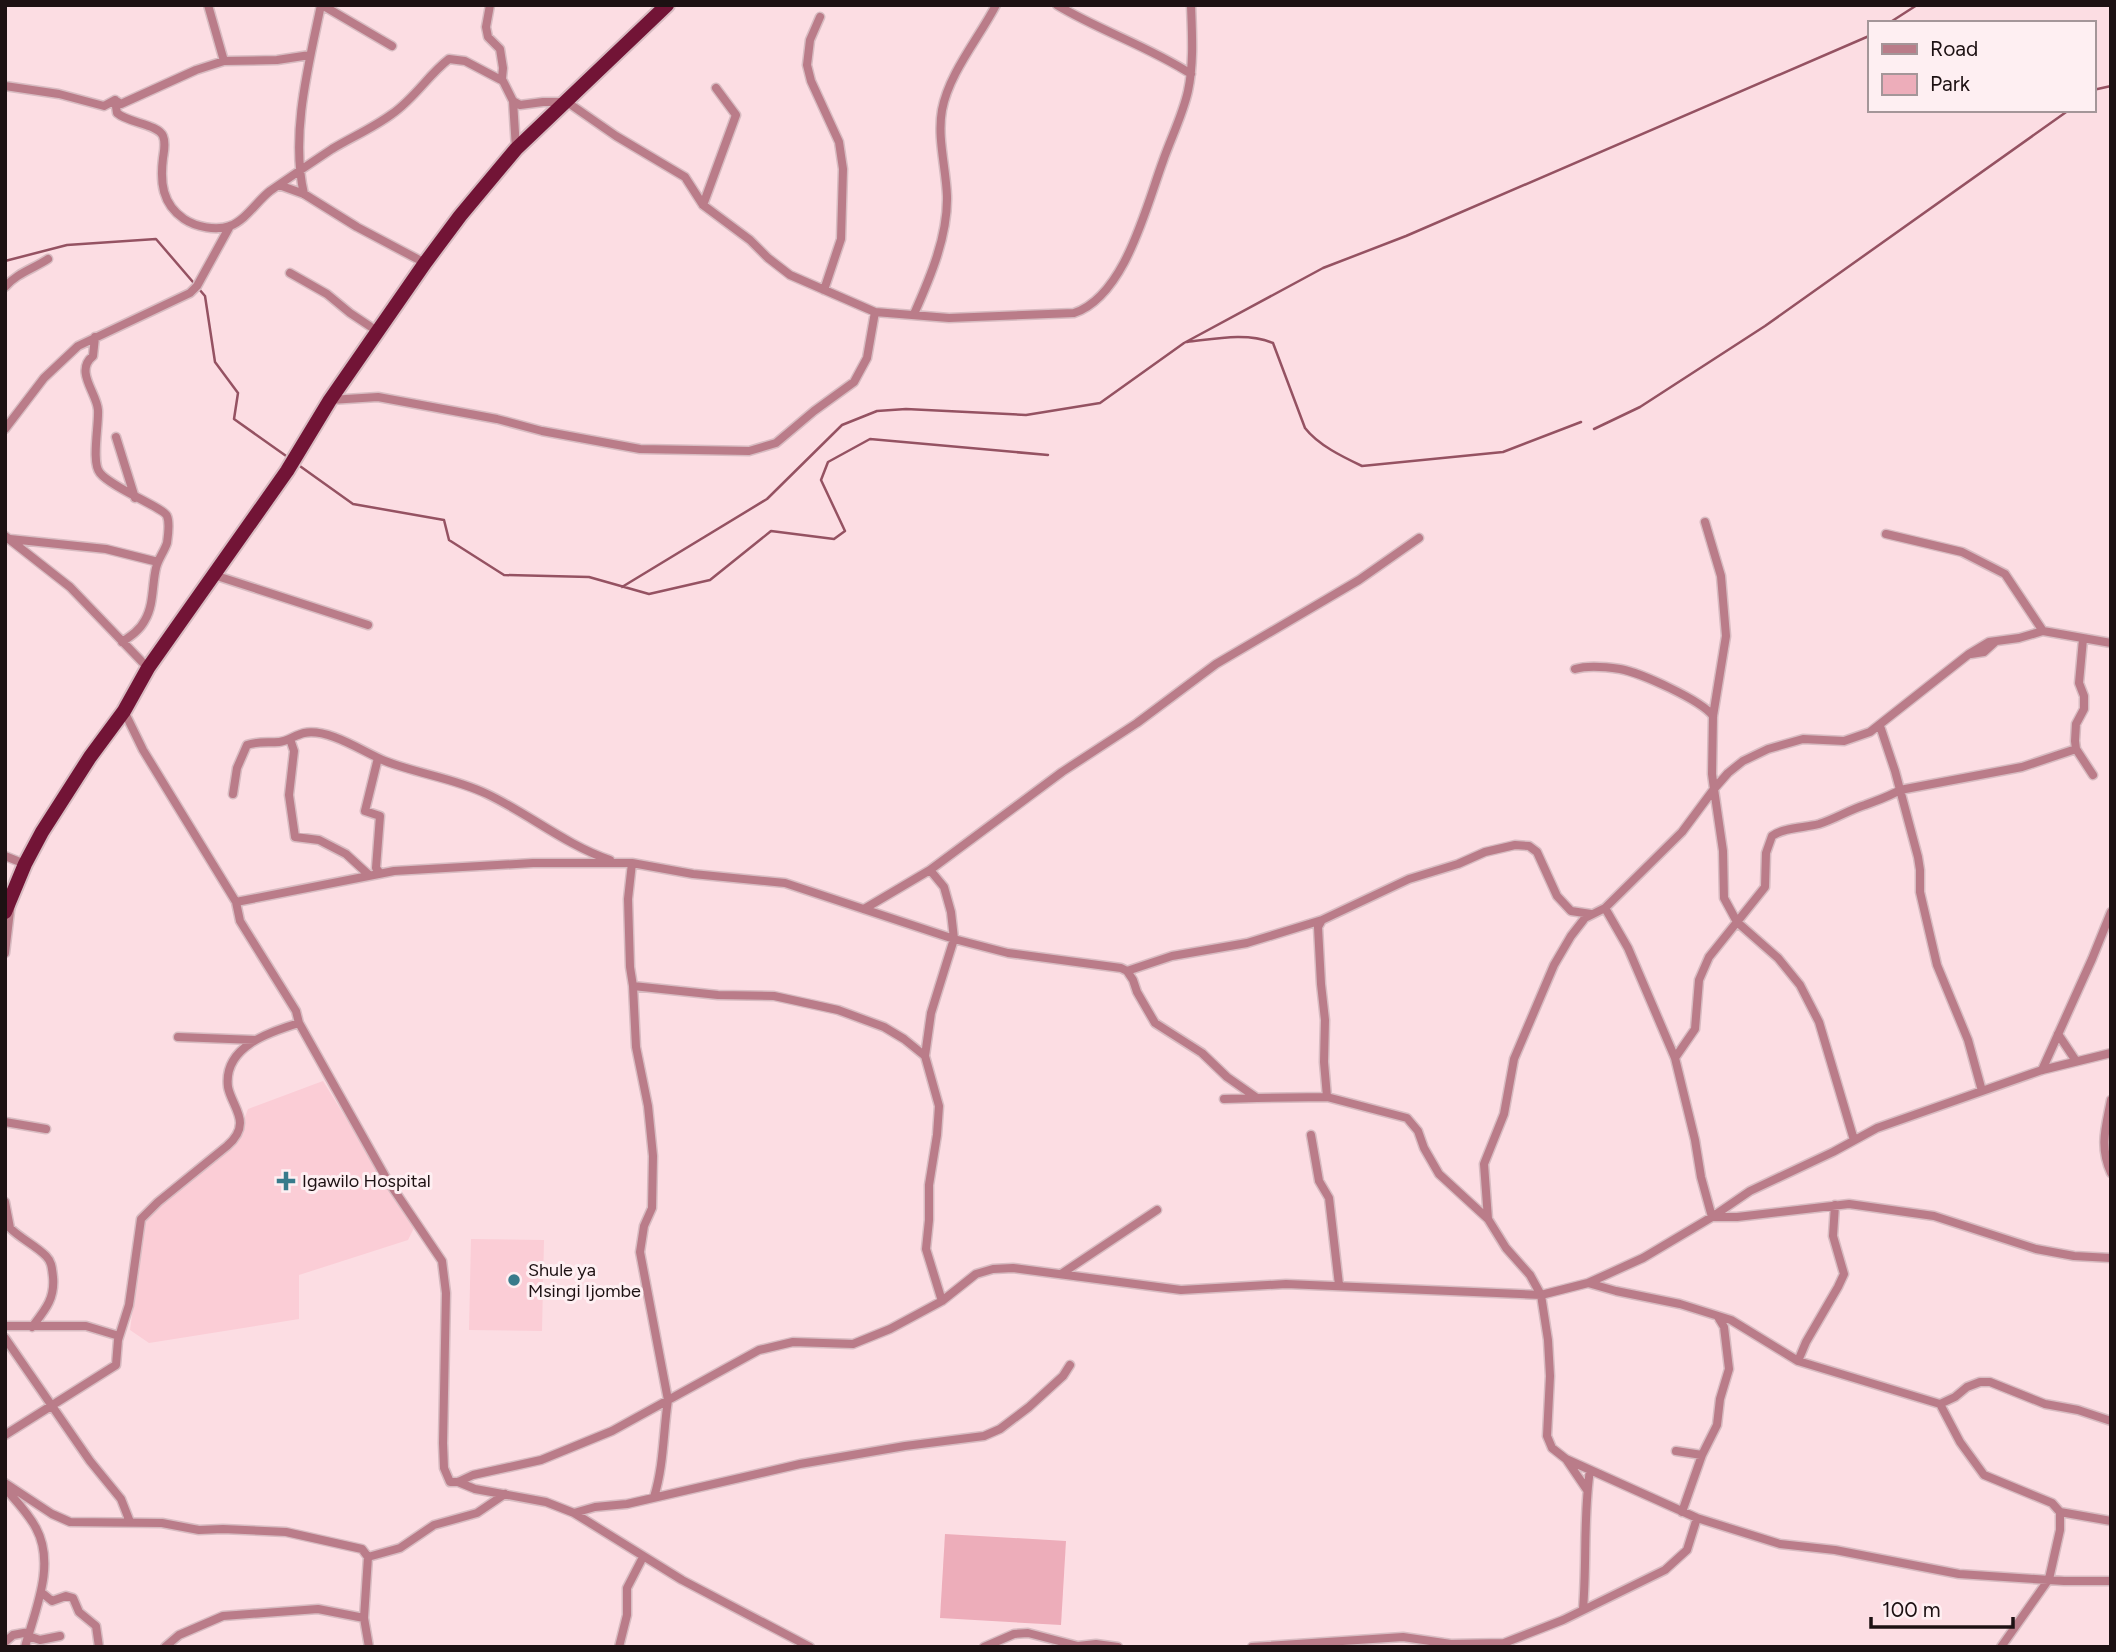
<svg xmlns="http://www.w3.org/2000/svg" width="2116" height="1652" font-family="Figtree,sans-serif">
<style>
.built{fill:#fbcdd6}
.green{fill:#edadba}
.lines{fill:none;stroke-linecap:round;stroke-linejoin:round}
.stream{stroke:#955262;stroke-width:2.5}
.minor-casing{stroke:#d8bcc2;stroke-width:11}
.trunk-casing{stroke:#d8bcc2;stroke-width:18}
.minor{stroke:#ba7c89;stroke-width:8}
.trunk{stroke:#721436;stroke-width:14}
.poi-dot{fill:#387b8b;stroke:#feeff2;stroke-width:2.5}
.labels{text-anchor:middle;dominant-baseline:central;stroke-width:6;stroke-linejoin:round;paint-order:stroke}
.poi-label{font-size:18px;fill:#1d1113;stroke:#feeff2;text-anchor:start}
</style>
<rect width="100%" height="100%" fill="#fcdde3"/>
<path class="built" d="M323,1081l91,147 -6,12 -109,35v44l-150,24 -19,-13 15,-116 92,-76 11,-29z
M471,1239l73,1 -2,91 -73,-1z"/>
<path class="green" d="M945,1534l121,7 -5,84 -121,-7z"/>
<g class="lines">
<path class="stream" d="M1889,23l28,-18
M2093,90l18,-4
M5,261l62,-16 89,-6 49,57 10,66 23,31 -4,26 55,39
M1187,342c27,-3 60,-10 86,1l32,85c13,17 38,29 57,38l141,-14 78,-30
M1594,429l46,-22 125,-81 304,-216
M297,464l56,40 91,16 5,20 55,35 85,2 60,17 61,-14 61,-49 63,8 11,-8 -24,-51 7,-18 42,-23 178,16
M622,587l145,-88 75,-74 35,-14 29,-2 120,6 74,-12 84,-60 139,-75 83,-32 463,-200"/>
<g class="minor-casing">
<path id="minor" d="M208,5l16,56
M322,5l70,41
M490,5l-4,22 2,10 12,12 3,19 -1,10
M1057,5c43,26 91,41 134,69
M820,17l-10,23 -3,25 4,16 28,61 4,27 -2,70 -17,51
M5,86l54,8 45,12 11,-6 6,4 75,-34 28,-9 53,-1 33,-5
M115,100l2,13c11,10 41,11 46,23 3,7 1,15 0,22 -3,24 -1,46 21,61 12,8 32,12 46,7 16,-6 27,-25 40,-35 20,-14 41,-28 62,-42 20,-12 41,-21 60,-35 23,-16 37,-40 57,-55l16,2 38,20 10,20 3,48
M513,101l7,4 23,-3h24l49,34 69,41 18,28 47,35 18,18 22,17 85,37 74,6 125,-5c51,-17 72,-106 89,-152 8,-23 20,-47 25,-70 6,-28 4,-58 3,-86
M279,185l25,9 53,33 68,36
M304,194c-14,-59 5,-131 17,-189
M703,205l33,-90 -20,-27
M290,273l37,21 23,19 27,18
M5,287c12,-14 28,-18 43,-28
M914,314c16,-36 34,-78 33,-118 -1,-28 -10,-58 -5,-86 7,-37 37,-72 54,-105
M95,337l-2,19c-19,15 4,37 5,54 1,15 -7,53 2,63 12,15 64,35 67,43 3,7 1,20 0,27 -3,9 -9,16 -11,25 -4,16 -2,37 -11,52 -5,10 -14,16 -23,22
M330,400l48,-3 119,22 45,12 98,18 109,2 27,-8 38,-32 40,-29 13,-24 8,-46
M5,429l39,-51 34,-32 112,-53 7,-7 33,-60
M116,437l19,61
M1705,522l16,54 5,60 -13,80 -1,58 2,15 -32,43 -77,76 23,40 47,110 20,82 6,37 11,40h25l112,-13 85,12 102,33 38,7 37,2
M1886,534l76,18 43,22 38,57
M5,536l65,51 78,81
M10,539l96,10 52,13
M214,575l154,50
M2083,639l-4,44 5,13v13l-8,15 -1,17 1,8 17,26
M1971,654l13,-2 11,-10
M1575,669c13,-4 32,-2 45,0 21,4 81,31 93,47
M124,711l19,39 93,152 4,19 56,90 3,12 87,155 56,83 4,32 -3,150 1,25 6,14h8l15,-7 68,-15 71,-29 147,-81 34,-8 60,2 37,-15 52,-28 34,-27 17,-5 20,-1 168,22 105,-6 255,11 47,-12 55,-25 69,-41 38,-26 83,-39 44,-24 165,-58 69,-17
M1880,726l15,45 23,86 2,13v22l17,73 31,75 14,51
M290,739l4,12 -5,44 6,42 24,3 27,14 23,21
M378,758l-13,53 15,5 -4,52 4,5
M233,794l4,-26 10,-23c11,-4 21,-2 32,-3 9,-1 16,-7 25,-9 25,-5 59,19 81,28 33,13 69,17 102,33 42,20 79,51 123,66
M5,856l20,8
M630,863h2l-4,36 2,68 3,19 3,61 12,59 5,50 -1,52 -8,18 -4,26 28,148c-5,33 -4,65 -14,97
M5,892l7,2 -7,59
M236,902l158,-31 139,-8h99l61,11 92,9 169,56 54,14 113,15 6,3 6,9 4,12 18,31 47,30 25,24 30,21 70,-1 80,21 11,13 6,17 15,26 49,45 18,29 24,27 11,20 7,45 2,36 -3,60 5,12 14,11 131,59 83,26 55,6 124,24 105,7h47
M864,909l66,-39 132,-98 75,-49 79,-59 143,-84 60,-42
M1127,971l45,-15 75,-13 75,-23
M633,986l85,9 56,1 64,14 46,17 20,12 21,17 14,50 -2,29 -8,50v35l-3,29 16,52
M2058,1034l18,27
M178,1037l77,3
M925,1056l6,-43 23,-74 -3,-27 -7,-25 -14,-17
M1675,1058l20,-29 4,-49 10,-23 56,-70 1,-34 6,-17c13,-9 32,-8 47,-12 16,-5 30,-14 46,-19 13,-5 23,-8 35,-15l122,-23 54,-18
M2042,1070l50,-111 19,-47
M1327,1097l-3,-35 1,-42 -4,-36 -3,-57 4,-7 87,-41 49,-15 27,-12 30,-7 14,1 8,6 20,44 14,15 20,3
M1224,1099l33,-1
M2111,1100c-5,27 -12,46 0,73
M5,1122l41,7
M1311,1135l8,46 10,17 10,87
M1854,1140l-35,-118 -19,-37 -22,-27 -41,-36 -13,-24 -1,-47 -9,-62 14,-16 15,-12 25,-12 35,-10 41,2 26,-9 99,-78 20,-12 30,-4 24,-7 68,12
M5,1202l5,26c11,11 25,17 36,28 6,6 6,13 7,21 2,22 -8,33 -21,50
M1488,1219l-4,-55 20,-50 10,-55 40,-94 17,-29 14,-18 20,-10
M1061,1274l96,-64
M1588,1283l28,8 64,13 51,16 67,41 142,43 20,38 24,33 68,28 8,9v18l-11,49 -48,68
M5,1326h81l33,10
M5,1338l85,123 31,38 9,23
M1798,1361l8,-19 32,-55 6,-13 -11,-38 2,-31
M1940,1404l15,-7 12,-10 13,-5h10l55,22 33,6 33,11
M5,1435l111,-70 2,-25 11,-35 12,-86 17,-17 69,-56c7,-6 13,-13 13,-23 0,-12 -10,-24 -12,-36 -5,-40 41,-55 71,-64
M1676,1451l26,4
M1566,1459l21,31
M458,1482l17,7 71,13 28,11 108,67 128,67
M5,1483l47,31 18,8 92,1 37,7 24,-1 63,3 76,17 6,8 -4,61 5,29
M5,1488c11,13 23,25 31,40 20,37 -1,82 -11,119
M1682,1512l20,-57 15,-30 3,-26 9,-30 -5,-42 -6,-10
M2060,1512l51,9
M574,1513l21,-6 32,-3 173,-40 105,-18 79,-10 16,-7 29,-22 34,-31 7,-11
M368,1557l32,-9 34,-23 43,-12 28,-19
M41,1592l11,9 14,-5 7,2 6,14 17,14 3,21
M1583,1609c4,-46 0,-93 7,-139
M28,1636l12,4 20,-4
M5,1642l8,-7 16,-3
M165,1647l14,-12 44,-19 95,-7 46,9
M619,1647l8,-32v-27l16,-31
M984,1647l30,-13 14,-1 50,13 18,-2 22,3
M1252,1647l151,-10 48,7 53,-1 59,-23 102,-50 22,-20 10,-32"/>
</g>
<g class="trunk-casing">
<path id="trunk" d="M5,912l20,-48 17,-32 48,-75 34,-46 24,-43 139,-197 43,-71 95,-137 35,-47 56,-67 151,-144"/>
</g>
<use href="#minor" class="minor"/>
<use href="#trunk" class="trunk"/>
</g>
<g class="poi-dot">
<path d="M282.5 1170.5h7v7h7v7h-7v7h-7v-7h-7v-7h7z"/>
<circle cx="514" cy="1280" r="7"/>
</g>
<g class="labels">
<g class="poi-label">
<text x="302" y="1181">Igawilo Hospital</text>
<text x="528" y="1270">Shule ya<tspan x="528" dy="21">Msingi Ijombe</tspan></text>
</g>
</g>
<rect width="2116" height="1652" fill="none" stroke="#1d1113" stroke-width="14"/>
<rect x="1868" y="21" width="228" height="91" fill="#feeff2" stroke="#a49699" stroke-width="2"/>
<rect x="1882" y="44" width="35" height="10" fill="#ba7c89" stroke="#a49699" stroke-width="2"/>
<text x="1930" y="56" font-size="21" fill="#1d1113">Road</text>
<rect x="1882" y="74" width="35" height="21" fill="#edadba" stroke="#a49699" stroke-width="2"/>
<text x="1930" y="91" font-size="21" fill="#1d1113">Park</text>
<path d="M1871 1617v10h142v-10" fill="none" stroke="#1d1113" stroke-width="3.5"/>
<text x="1882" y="1617" font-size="21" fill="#1d1113" stroke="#feeff2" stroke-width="5" paint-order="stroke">100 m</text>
</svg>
